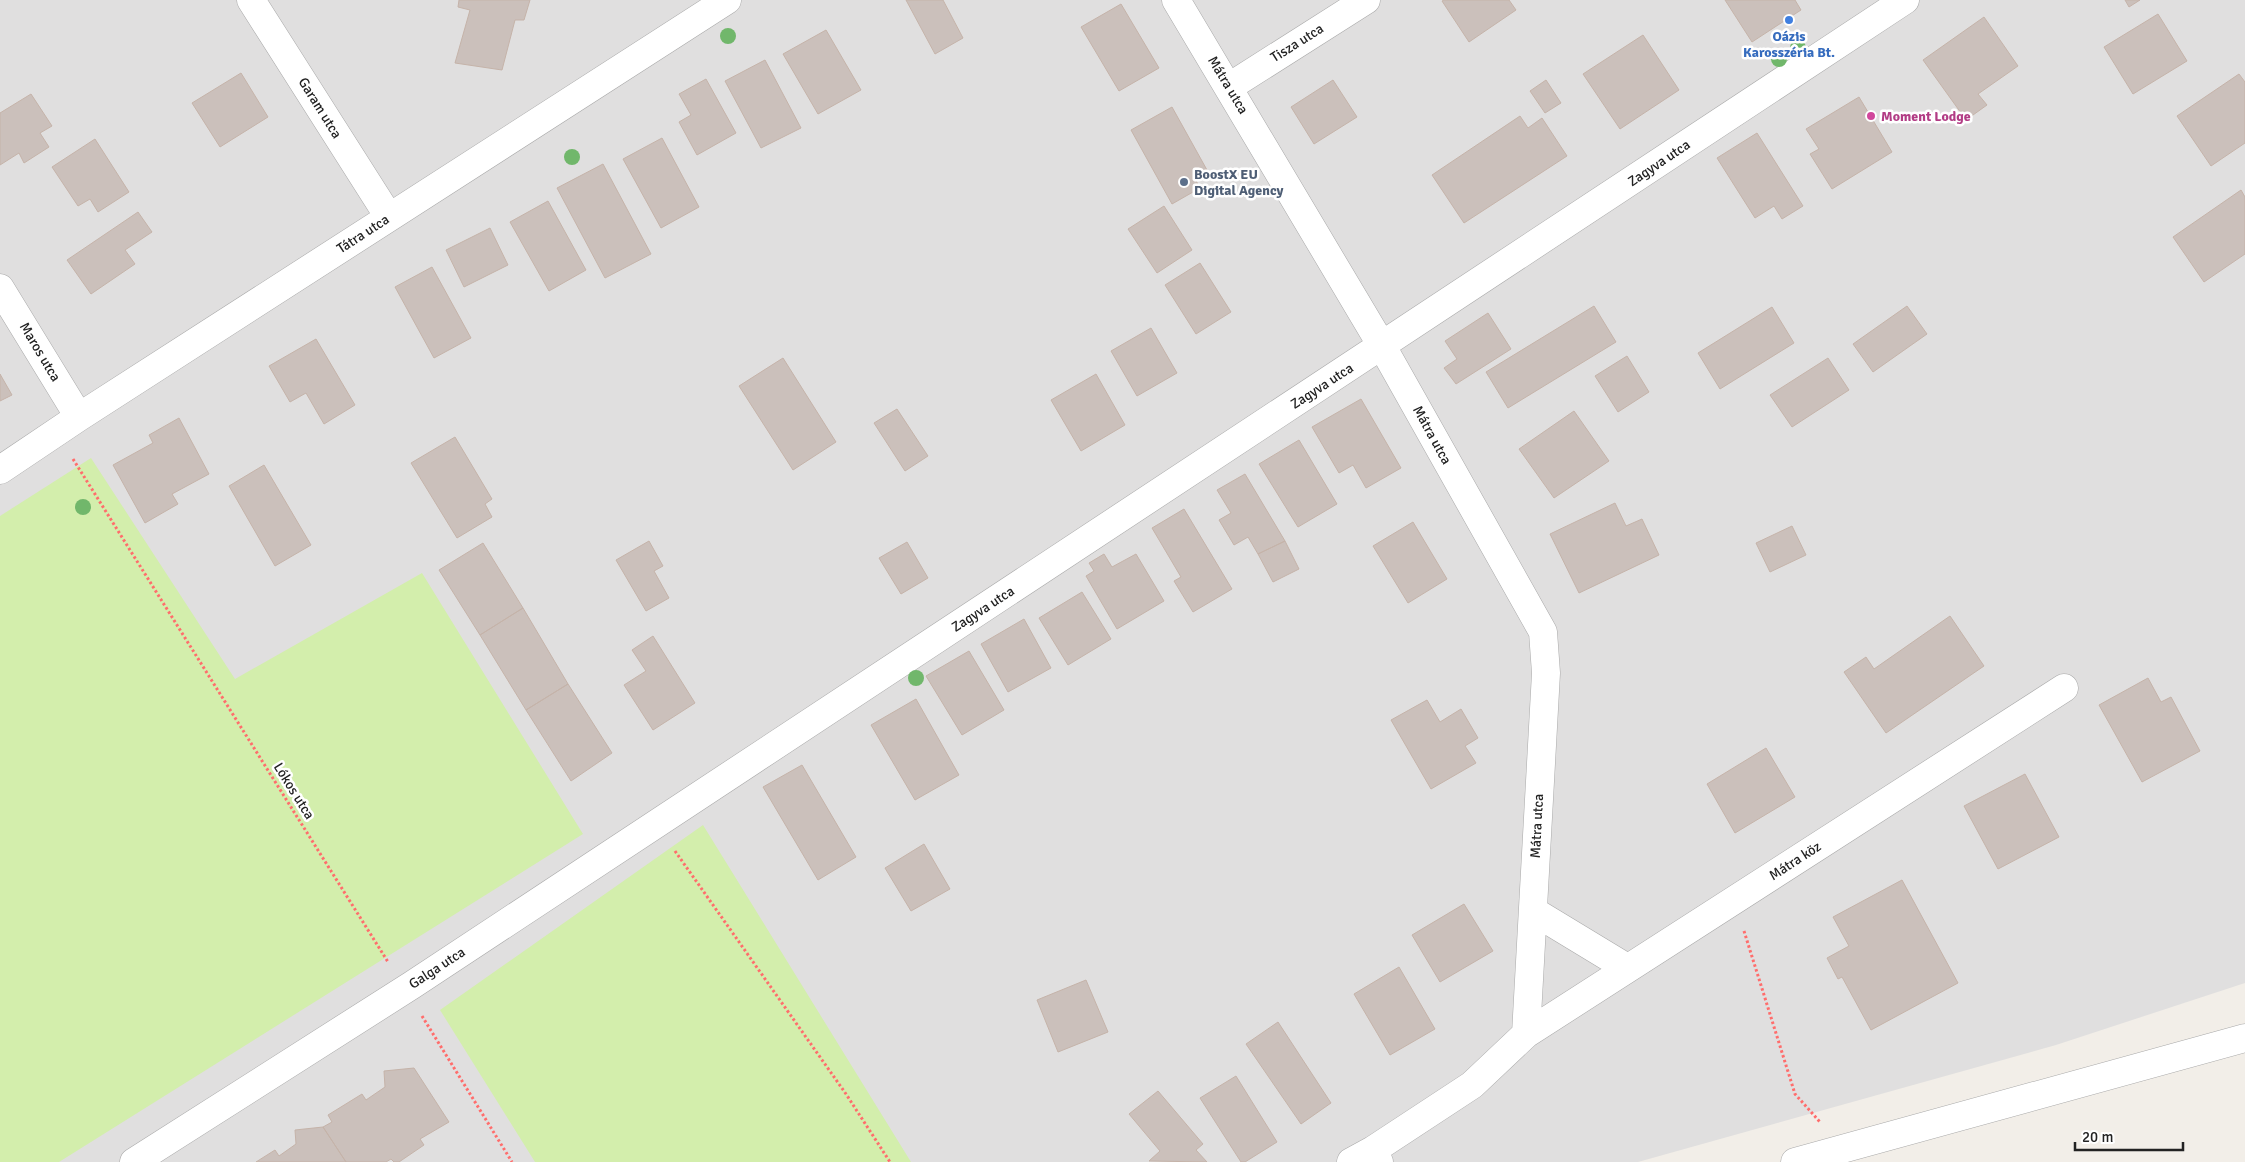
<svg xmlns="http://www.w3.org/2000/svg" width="2245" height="1162" font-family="Signika,sans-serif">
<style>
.residential{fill:#e0dfdf}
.grass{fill:#d3eeac}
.building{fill:#cbc0bb;stroke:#c5b3a9}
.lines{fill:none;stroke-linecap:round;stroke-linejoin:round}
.minor-casing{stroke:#a9a9a9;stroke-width:29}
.tertiary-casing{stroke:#a9a9a9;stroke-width:29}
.path{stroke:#ff6d6c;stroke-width:3;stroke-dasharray:2.5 2.5;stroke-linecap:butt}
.minor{stroke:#fff;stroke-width:28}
.tertiary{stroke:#fff;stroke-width:28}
.tree{fill:#71b76b}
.shop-dot{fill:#3f7fe0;stroke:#fff;stroke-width:2}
.hotel-dot{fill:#d1479c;stroke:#fff;stroke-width:2}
.service-dot{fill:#5c6f8a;stroke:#fff;stroke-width:2}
.labels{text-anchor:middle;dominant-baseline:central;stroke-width:5;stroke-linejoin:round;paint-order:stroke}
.shop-label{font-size:14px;font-weight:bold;fill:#366cbe;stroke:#fff}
.street-label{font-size:14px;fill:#222;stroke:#fff}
.hotel-label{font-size:14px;font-weight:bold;fill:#b23c85;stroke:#fff;text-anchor:start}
.service-label{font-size:14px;font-weight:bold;fill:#4e5e75;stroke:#fff;text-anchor:start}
</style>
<rect width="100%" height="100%" fill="#f2eee8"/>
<path class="residential" d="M0,0h2245v983l-189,62 -418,117h-1638z"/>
<path class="grass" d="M91,458l144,221 187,-106 161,261 -524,328h-59v-646z
M703,825l208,337h-376l-95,-152z"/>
<path class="building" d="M459,0h71l-6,20h-9l-13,50 -47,-7 15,-53 -12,-3z
M906,0h37l20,38 -28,16z
M1444,0h65l7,10 -47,32 -27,-41z
M1725,0h70l6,10 -49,32z
M2125,0h15l-11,7z
M1121,4l38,64 -40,23 -38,-64z
M2158,14l29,47 -54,33 -29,-47z
M1984,17l34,49 -40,28 9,11 -21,15 -43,-60z
M826,30l35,60 -43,24 -35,-60z
M1643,35l36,55 -59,39 -37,-55z
M765,60l36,68 -40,20 -36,-67z
M241,73l27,44 -48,30 -28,-44z
M2239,74l6,8v61l-34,23 -34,-50z
M706,79l30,54 -39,22 -18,-33 12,-7 -12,-21z
M1333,80l24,37 -43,27 -23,-37z
M1546,80l15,23 -16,10 -15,-22z
M31,94l21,32 -12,7 9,14 -25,16 -5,-10 -19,12v-52z
M1859,97l33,55 -60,37 -22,-35 9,-5 -13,-20z
M1172,107l35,63 -13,7 6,11 -28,16 -41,-74z
M1520,116l8,12 14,-10 25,38 -103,67 -32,-48z
M1757,133l46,73 -21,13 -8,-13 -19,12 -38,-60z
M662,138l37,69 -38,21 -38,-69z
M95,139l34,53 -31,20 -8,-13 -12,7 -26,-39z
M603,164l48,90 -46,24 -48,-90z
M2241,190l4,7v57l-41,28 -31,-45z
M548,201l38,69 -37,21 -39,-69z
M1164,206l28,44 -35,23 -29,-44z
M138,212l14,20 -27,18 10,14 -44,30 -24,-34z
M490,228l18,37 -44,22 -18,-37z
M1200,263l31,49 -35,22 -31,-49z
M432,267l39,71 -37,20 -39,-71z
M1594,306l22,36 -108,66 -22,-36z
M1907,306l20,28 -54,38 -20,-28z
M1772,307l22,36 -74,46 -22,-36z
M1488,313l23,36 -55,35 -12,-16 13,-9 -12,-18z
M1151,328l26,45 -40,23 -26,-45z
M316,339l39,66 -31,19 -18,-31 -16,9 -21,-36z
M1627,356l22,36 -31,20 -23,-36z
M783,358l53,84 -43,28 -54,-84z
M1828,358l21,32 -57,37 -22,-32z
M0,374l12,21 -12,6z
M1096,374l29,51 -44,26 -30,-51z
M1361,399l40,69 -35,20 -13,-23 -14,8 -27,-46z
M897,409l31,47 -23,15 -31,-48z
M1574,411l35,50 -55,37 -35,-49z
M179,418l30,56 -37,20 6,10 -33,19 -32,-58 40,-22 -4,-8z
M455,437l37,62 -7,5 7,13 -35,21 -46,-75z
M1299,440l38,64 -39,23 -39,-63z
M264,465l47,80 -36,21 -46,-80z
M1245,474l40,67 -27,13 -10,-17 -14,8 -15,-25 12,-7 -14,-23z
M1615,503l11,23 16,-7 17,36 -80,38 -29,-59z
M1184,509l48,80 -39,23 -19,-31 7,-4 -29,-49z
M1413,522l34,57 -39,24 -35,-57z
M1792,526l14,29 -36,17 -14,-29z
M649,541l14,25 -9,5 15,27 -23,13 -30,-51z
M1285,541l14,28 -26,13 -15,-28z
M907,542l21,36 -27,16 -22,-36z
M483,543l40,65 -43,27 -41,-65z
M1104,554l8,13 24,-13 28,47 -47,28 -31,-53 8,-5 -5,-8z
M1082,592l29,47 -43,26 -29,-47z
M523,608l45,76 -42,26 -46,-75z
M1950,616l34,50 -98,67 -42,-61 22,-15 8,12z
M1024,619l27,49 -43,24 -27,-48z
M653,636l42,67 -42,27 -29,-45 22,-14 -14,-21z
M969,651l35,59 -42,25 -36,-59z
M2148,678l13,24 10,-5 29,54 -58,31 -43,-77z
M568,684l44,69 -41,28 -45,-71z
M916,699l43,76 -44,25 -44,-75z
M1427,700l13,22 21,-13 17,29 -13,8 11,17 -45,26 -40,-69z
M1766,748l29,49 -60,36 -28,-49z
M802,765l54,92 -38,23 -55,-93z
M2025,774l34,63 -61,32 -34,-63z
M924,844l26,45 -39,22 -26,-43z
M1902,880l56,103 -87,47 -29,-53 -4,2 -11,-21 22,-12 -16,-29z
M1464,904l29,47 -53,31 -28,-47z
M1399,967l36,62 -45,26 -36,-61z
M1086,980l22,52 -50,20 -21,-52z
M1278,1022l53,81 -30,21 -55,-80z
M414,1068l35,54 -29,17 4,6 -25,17h-5l-3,-3 -5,3h-40l-23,-35 9,-5 -4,-7 34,-21 4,6 19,-13 -1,-16z
M1236,1076l41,66 -32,20h-4l-41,-64z
M1158,1091l45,53 -7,6 11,12 -58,-1 11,-10 -31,-37z
M323,1127l23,35h-90l19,-12 4,6 17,-12 -1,-14z"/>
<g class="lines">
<g class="minor-casing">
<path id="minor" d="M251,0l138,217
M1176,0l206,346 161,286 3,41 -20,361
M1229,87l137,-87
M0,288l79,129
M0,470l79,-53 648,-417
M1533,911l94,57
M134,1162l278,-177 1493,-985
M1351,1162l22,-12
M1379,1162l-6,-12 99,-65 54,-51 538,-346"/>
</g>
<g class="tertiary-casing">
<path id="tertiary" d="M1795,1162l450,-124"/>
</g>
<path class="path" d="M73,459l315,503
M675,851l171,243 44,68
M1744,931l51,163 25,28
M422,1016l90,146"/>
<use href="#minor" class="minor"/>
<use href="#tertiary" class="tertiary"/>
</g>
<g class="tree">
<circle cx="728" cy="36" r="8"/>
<circle cx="1798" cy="48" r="8"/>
<circle cx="1779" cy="59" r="8"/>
<circle cx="572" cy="157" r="8"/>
<circle cx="83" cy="507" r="8"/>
<circle cx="916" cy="678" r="8"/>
</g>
<circle class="shop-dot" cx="1789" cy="20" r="5"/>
<circle class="hotel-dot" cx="1871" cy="116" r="5"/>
<circle class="service-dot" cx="1184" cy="182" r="5"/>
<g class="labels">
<g class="shop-label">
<text x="1789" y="36">Oázis<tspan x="1789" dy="16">Karosszéria Bt.</tspan></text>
</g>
<g class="street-label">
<text transform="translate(1297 43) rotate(-32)">Tisza utca</text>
<text transform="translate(1228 85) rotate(59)">Mátra utca</text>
<text transform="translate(320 108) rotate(58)">Garam utca</text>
<text transform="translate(1659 163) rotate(-34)">Zagyva utca</text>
<text transform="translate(363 234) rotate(-33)">Tátra utca</text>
<text transform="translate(40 352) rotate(59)">Maros utca</text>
<text transform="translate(1322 386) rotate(-33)">Zagyva utca</text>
<text transform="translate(1432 435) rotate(61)">Mátra utca</text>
<text transform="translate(983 609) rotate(-33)">Zagyva utca</text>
<text transform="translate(294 791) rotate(58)">Lókos utca</text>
<text transform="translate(1537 826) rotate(-87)">Mátra utca</text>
<text transform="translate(1795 861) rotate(-33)">Mátra köz</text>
<text transform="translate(437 968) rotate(-33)">Galga utca</text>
</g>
<g class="hotel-label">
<text x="1881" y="116">Moment Lodge</text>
</g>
<g class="service-label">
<text x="1194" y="174">BoostX EU<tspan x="1194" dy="16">Digital Agency</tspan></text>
</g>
</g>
<path d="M2075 1142v8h108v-8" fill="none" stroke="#222222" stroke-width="2.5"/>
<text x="2082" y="1142" font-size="15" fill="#222222" stroke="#ffffff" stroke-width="4" paint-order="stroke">20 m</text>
</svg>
